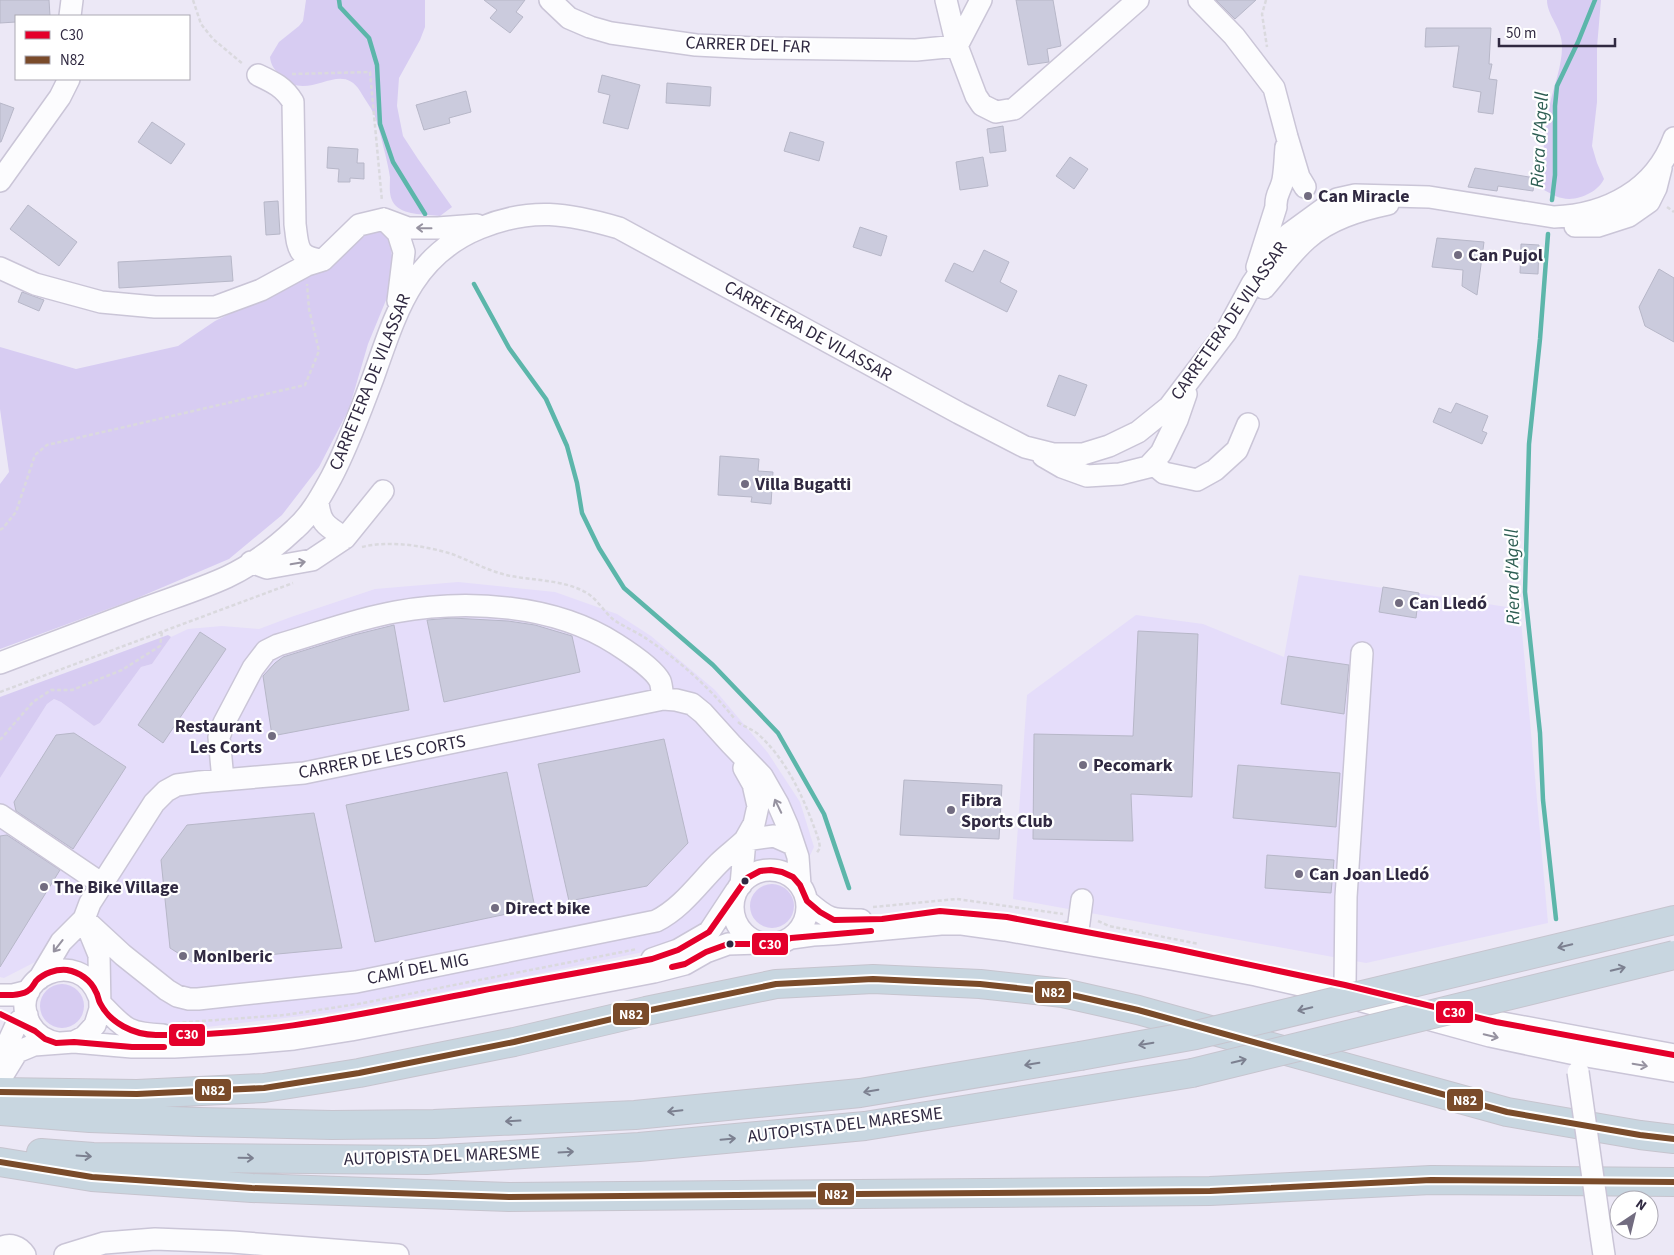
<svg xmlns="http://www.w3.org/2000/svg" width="1674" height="1255" font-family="'Source Sans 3',sans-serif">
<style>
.built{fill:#e5ddfa}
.green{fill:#d7ccf2}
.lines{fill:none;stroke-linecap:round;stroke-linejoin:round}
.stream{stroke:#5cb6aa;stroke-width:4.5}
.building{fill:#cbcbdd;stroke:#b7b7c8}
.minor-casing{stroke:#cac5d7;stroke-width:24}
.highway-casing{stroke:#c6c4ce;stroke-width:30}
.path{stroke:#dad9de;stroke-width:2.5;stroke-dasharray:4 2.5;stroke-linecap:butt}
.minor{stroke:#fcfcfe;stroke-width:21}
.highway{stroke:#c8d6e0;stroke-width:28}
.minor-bridge-casing{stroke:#cac5d7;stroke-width:24;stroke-linecap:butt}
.highway-bridge-casing{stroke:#c6c4ce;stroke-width:30;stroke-linecap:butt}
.minor-bridge{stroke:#fcfcfe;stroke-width:21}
.highway-bridge{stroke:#c8d6e0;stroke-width:28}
.bus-1-casing{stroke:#fff;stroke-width:10}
.bus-2-casing{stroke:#fff;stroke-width:10}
.bus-1{stroke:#e4002b;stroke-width:6}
.bus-2{stroke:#7a4b2a;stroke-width:6}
.oneway{stroke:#9692a0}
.oneway2{stroke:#7c8090}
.poi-dot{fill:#726c80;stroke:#fff;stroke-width:2}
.bus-dot{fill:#302941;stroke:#fff;stroke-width:2}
.labels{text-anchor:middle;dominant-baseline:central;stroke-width:4.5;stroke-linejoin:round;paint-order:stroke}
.street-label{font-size:18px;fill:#302941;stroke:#fff}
.poi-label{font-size:18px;font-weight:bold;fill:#302941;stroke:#fff;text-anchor:start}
.water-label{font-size:19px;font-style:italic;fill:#2c5d52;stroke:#fff}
.line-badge{stroke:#fff;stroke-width:2}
.badge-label{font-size:14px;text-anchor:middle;font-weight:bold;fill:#fff}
</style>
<rect width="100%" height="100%" fill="#ece8f6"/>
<path class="built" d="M1299,575l221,34 28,314 -182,40 -353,-64 14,-204 109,-80 67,9 81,33z
M458,582l97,10 62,22 34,22 64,54 53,63 32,49 14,45 -8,17h-53l-33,36 -24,31 -43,19 -121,25 -196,37 -155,18 -37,-2 -24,-15 -31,-45 -15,-5 -35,-3 -35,18 -4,-1v-199l47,-74 7,-5 7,3 33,24 6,-3 41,-56 11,-3 19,-27 17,-8 34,-3 37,3 32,-12 84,-28z"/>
<path class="green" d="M306,0h119v27l-5,13 -21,38 -2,28 6,30 15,23 34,48 -12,9c-14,-2 -33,0 -44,-10 -8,-8 -6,-19 -6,-29 -1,-10 -12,-54 -16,-63 -4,-8 -10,-16 -14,-23 -20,-33 -52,14 -79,-15 -6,-6 -10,-10 -11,-19l9,-15 20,-16 4,-5z
M1547,0h54l-4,47v55l-5,44 5,17 7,16c-6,13 -27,23 -42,19 -7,-1 -15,-7 -22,-10 3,-28 4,-57 10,-84 4,-19 12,-38 12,-57 1,-18 -15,-31 -15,-47z
M382,228l8,10 2,19 -1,31 -23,56 -19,65 -30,58 -37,48 -53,44 -94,40 -135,50v-165l9,-12 -9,-63v-62l76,22 102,-23 37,-25 117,-57 39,-34z
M168,635l3,2 -19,27 -11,3 -41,56 -6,3 -33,-24 -7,-3 -7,5 -47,74v-81z
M750 906a22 22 0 1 1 44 0a22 22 0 1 1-44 0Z
M40 1006a22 22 0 1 1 44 0a22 22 0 1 1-44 0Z"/>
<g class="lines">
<path class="stream" d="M339,0l1,7 29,31 8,27 3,59 13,38 32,52
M1552,200l3,-25v-69l2,-20 21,-44 17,-42
M1548,234l-8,105 -11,105 -4,148 15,141 3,67 13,119
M474,284l35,64 37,51 21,47 10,37 5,30 17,35 25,40 89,77 65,68 46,81 25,74"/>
</g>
<path class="building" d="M0,0h49l1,16h-34v6l-16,1z
M484,0h41l-9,12 7,5 -13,16 -20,-15 7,-8z
M1016,0h37l8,46 -14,3 2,13 -21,3z
M1216,0h40l-21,19z
M1426,28h65l-2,36h3l-3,15 8,1 -4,34 -15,-2 3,-20 -28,-5 6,-41 -34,1z
M602,75l38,10 -12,44 -25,-6 7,-28 -12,-3z
M667,83l44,4 -1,19 -44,-3z
M466,91l5,21 -22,6 1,5 -26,7 -8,-25z
M0,103l14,5 -13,34h-1z
M152,122l33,22 -14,20 -33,-22z
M1003,126l3,25 -16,2 -3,-24z
M790,132l34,10 -5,19 -35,-10z
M328,147l30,2 -1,14h7v16l-14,-1v4h-12l1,-13 -12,-1z
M983,157l5,29 -28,4 -4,-28z
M1070,157l18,12 -14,20 -18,-13z
M1475,168l60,10 -2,13 -35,-5 -1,5 -29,-4z
M278,201l2,33 -14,1 -2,-33z
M28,205l49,37 -18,24 -49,-37z
M860,227l27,9 -6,20 -28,-9z
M1437,238l47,4 -7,53 -15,-9 1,-16 -31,-3z
M1521,244l18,1 -1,29 -18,-1z
M984,250l25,12 -9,20 17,9 -10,21 -62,-31 9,-18 19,9z
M231,256l2,25 -114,7 -1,-26z
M1659,269l15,9v64l-29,-16 -6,-19z
M22,292l22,8 -5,11 -21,-9z
M1059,375l28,10 -12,31 -28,-10z
M1456,403l32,13 -6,15 5,2 -5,11 -49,-22 6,-14 12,5z
M720,456l39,3 -1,12 15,1 -2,32 -20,-2 1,-5 -34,-2z
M1383,587l36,6 -3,25 -37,-6z
M452,618l56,3 27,4 37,11 8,36 -136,30 -17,-82z
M394,625l15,85 -137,26 -9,-60 12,-13 8,-6 71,-22z
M1138,631l60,3 -6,163 -61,-3 2,47 -100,-2 1,-105 99,2z
M200,632l26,17 -63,94 -25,-18z
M1288,656l61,9 -5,49 -63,-10z
M74,733l52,34 -53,82 -57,-38 -2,-9 42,-67z
M664,739l24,104 -41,43 -78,15 -31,-137z
M1238,765l102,8 -4,54 -103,-9z
M507,772l28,136 -160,34 -29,-137z
M904,780l98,5 -3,54 -99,-4z
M314,813l28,135 -150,14 -22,-14 -9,-88 26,-35z
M7,835l53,35 -60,97v-131z
M1267,855l67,5 -3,33 -66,-5z"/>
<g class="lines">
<g class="minor-casing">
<path id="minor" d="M550,0l19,18 21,9 21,6 85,12 59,3 161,2 41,-4 24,-46
M946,0l11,46 19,50 6,9 14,7 18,-3 124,-109
M1199,0l35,36 40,52 13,49 12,40 6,10
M70,16l2,-16
M258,75c15,7 26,12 35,27l2,122c3,22 1,34 28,36
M0,181l60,-84 9,-18
M384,219l24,9h30l39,-3
M384,219l14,14 6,19 -6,49
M1575,226h23l31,-10 20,-14 7,-14 5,-20
M1257,267l19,-60c-1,-13 5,-16 7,-27 2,-11 2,-22 3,-33
M0,268l35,16 66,18 54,5h60l46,-17 46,-25 16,-5 36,-35 25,-6
M1264,288c14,-16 27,-35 43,-49 22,-20 53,-29 81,-35
M1043,456l19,11 25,9 33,-2 28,-7 13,-14 16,-33 9,-26
M1152,463l12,10 33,7 18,-10 22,-20 11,-26
M318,502c2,22 9,24 27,36
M251,562l16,6 45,-8 33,-22 38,-47
M0,663c48,-18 97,-37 145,-55 27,-10 56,-19 82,-31 25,-12 48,-29 68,-48 16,-14 26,-33 36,-51 17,-32 29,-66 42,-100 23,-64 38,-122 107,-150 51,-21 88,-15 139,0l340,185 66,34 28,7h30l26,-8 29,-14 31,-25 57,-75 26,-48 19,-28 18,-22 48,-35 18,-4 74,2 125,20c53,-2 101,-27 120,-79
M223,780l-4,-43 5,-14 29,-55 13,-17 12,-6c39,-11 77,-26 117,-33 72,-13 159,-8 221,32 11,7 38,25 44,37 2,5 2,13 3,18
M0,815l102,69
M745,840l29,-4 18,8
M733 907a37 37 0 1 1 74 0a37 37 0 1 1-74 0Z
M741,885l4,-45 9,-16 4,-18 -5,-22 -9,-16
M807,901c23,20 25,19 54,19
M84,919l39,36 44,35 10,6 12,3h9l158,-17 300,-61c26,-13 43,-38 63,-58 8,-8 18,-15 26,-23
M791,938l22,-3 19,-1 109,-10h21l43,6 161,28 90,17 62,14 172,47 85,18 99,17
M1054,938l24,-8 4,-30
M652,959l26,-9 31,-18 27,-41
M39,979l22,-37 23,-23 6,-16 64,-100 12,-12 11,-6 23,-3 104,-9 359,-74 13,1 16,4 11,9 28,31 31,32 16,28 10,23 10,30 2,28
M1345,985l1,-88 16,-244
M0,995h13l16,-4
M100,1003c24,25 27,31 63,32
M1497,1022l177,33
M74,1042l58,5h42l74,-4 46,-4 57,-9 303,-58 31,-8 21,-12 22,-8 32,-1
M58,1043c-12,-2 -22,-8 -28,-19 -25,-46 50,-80 69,-27
M2,1065l5,-20 10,-22 10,-8
M1,1078l16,-26 17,-7 40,-3 10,-5 11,-12 5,-16 -1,-54 -13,-32
M1601,1235l3,20
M0,1248c10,-5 19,-2 25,7
M65,1255l39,-12 51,-4 77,3 166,13"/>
</g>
<g class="highway-casing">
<path id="highway" d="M1612,935l62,-15
M0,1092l137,2 127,-6 95,-15 155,-31 132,-31 130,-27 97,-5 107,5 83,9 75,17 369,102 133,23 34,4
M0,1111l90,7 109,4 133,3 102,-1 201,-9 225,-22 220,-37
M41,1153l52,4 334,3 212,-13 226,-21 327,-53
M0,1162l92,15 160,11 257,9 701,-6 221,-11 243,2"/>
</g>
<path class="path" d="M193,0l8,24 12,15 30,25
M1266,0l-4,14 5,33
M292,74l78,-2 12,129
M1667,207l7,5
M0,530l3,-2 13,-16 19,-57 12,-10 258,-60 14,-34 -10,-42 -2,-25
M362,547c27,-7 64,-1 90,7 18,7 35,16 54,21 26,6 57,4 81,18 11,7 17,19 27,27 10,7 23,12 33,19 33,22 62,48 87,79
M0,692l293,-109
M738,722c6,5 14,7 20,12 31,28 48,69 61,107l1,7 -4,6
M0,740l33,-38 18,-12h21l50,-20 38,-24 2,-14
M873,907l84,-8 106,15
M1098,921l11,5 90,18
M176,1023l109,-8 73,-11 279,-55"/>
<use href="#minor" class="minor"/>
<use href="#highway" class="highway"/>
<g class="minor-bridge-casing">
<path id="minor-bridge" d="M1578,1072l23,163"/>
</g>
<g class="highway-bridge-casing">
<path id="highway-bridge" d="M1080,1056l116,-21 416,-100
M1192,1073l482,-118"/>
</g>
<use href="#minor-bridge" class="minor-bridge"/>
<use href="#highway-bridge" class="highway-bridge"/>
<g class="bus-1-casing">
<path id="bus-1" d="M672,967l13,-3 21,-12 22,-8h48l15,-6 80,-7
M0,995c8,0 23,1 29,-5 3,-2 5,-6 7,-9 8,-8 20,-12 31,-11 12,2 24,10 29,22 2,3 2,7 4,11 10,20 34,32 56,32 106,2 210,-22 314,-42 60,-12 121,-22 182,-34l26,-9 31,-18 38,-54 13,-7 11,-1 11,2 11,5 7,8 7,16 13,11 14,8 48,-1 58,-8 67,6 159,30 179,38 151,37 178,33
M0,1014l35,17 10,8 11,4 18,-1 58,5h32"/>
</g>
<g class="bus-2-casing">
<path id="bus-2" d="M0,1092l137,2 127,-6 95,-15 155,-31 132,-31 130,-27 97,-5 107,5 83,9 75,17 369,102 133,23 34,4
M0,1162l92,15 160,11 257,9 701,-6 221,-11 243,2"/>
</g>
<use href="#bus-1" class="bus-1"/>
<use href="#bus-2" class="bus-2"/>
</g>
<defs><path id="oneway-shaft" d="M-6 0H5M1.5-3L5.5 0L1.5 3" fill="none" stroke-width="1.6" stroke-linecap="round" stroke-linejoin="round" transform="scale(1.25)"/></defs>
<g class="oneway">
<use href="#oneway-shaft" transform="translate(424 228) rotate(-179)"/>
<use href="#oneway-shaft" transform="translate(298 563) rotate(-10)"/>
<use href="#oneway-shaft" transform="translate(778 806) rotate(-116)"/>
<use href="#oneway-shaft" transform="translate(58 946) rotate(128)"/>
<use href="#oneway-shaft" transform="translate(1491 1036) rotate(13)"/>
<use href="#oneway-shaft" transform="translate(1640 1065) rotate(10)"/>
</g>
<g class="oneway2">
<use href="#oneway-shaft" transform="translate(1565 946) rotate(166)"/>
<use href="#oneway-shaft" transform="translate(1618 969) rotate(-14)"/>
<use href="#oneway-shaft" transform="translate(1305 1009) rotate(167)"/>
<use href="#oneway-shaft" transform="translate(1146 1044) rotate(170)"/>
<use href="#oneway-shaft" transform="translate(1239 1061) rotate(-14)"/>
<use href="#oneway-shaft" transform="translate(1032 1064) rotate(171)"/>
<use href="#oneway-shaft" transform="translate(871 1091) rotate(170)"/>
<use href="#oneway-shaft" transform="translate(675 1111) rotate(174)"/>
<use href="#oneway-shaft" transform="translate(513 1121) rotate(177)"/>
<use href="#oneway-shaft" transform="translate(728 1139) rotate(-5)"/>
<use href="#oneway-shaft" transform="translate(566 1152) rotate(-3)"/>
<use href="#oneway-shaft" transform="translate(84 1156) rotate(4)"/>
<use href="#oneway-shaft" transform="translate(246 1158) rotate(1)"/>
</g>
<g class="poi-dot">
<circle cx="1308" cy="196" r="5"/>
<circle cx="1458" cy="255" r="5"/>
<circle cx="745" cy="484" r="5"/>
<circle cx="1399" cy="603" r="5"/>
<circle cx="272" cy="736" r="5"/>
<circle cx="1083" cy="765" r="5"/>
<circle cx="951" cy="810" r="5"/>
<circle cx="1299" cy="874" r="5"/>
<circle cx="44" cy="887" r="5"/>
<circle cx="495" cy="908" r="5"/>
<circle cx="183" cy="956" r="5"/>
</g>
<g class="bus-dot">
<circle cx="745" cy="881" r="4.5"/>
<circle cx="730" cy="944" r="4.5"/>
</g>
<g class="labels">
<g class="street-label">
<text transform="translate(748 45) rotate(2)">CARRER DEL FAR</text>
<text transform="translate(1229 321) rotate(-55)">CARRETERA DE VILASSAR</text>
<text transform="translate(808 331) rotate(29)">CARRETERA DE VILASSAR</text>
<text transform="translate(370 382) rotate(-68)">CARRETERA DE VILASSAR</text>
<text transform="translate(382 757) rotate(-11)">CARRER DE LES CORTS</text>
<text transform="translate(418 969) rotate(-11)">CAMÍ DEL MIG</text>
<text transform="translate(845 1125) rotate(-7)">AUTOPISTA DEL MARESME</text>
<text transform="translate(442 1156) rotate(-2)">AUTOPISTA DEL MARESME</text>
</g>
<g class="poi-label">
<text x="1318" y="196">Can Miracle</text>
<text x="1468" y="255">Can Pujol</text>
<text x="755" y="484">Villa Bugatti</text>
<text x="1409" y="603">Can Lledó</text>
<text x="262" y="726" text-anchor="end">Restaurant<tspan x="262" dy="21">Les Corts</tspan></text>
<text x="1093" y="765">Pecomark</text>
<text x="961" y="800">Fibra<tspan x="961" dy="21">Sports Club</tspan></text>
<text x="1309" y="874">Can Joan Lledó</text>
<text x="54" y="887">The Bike Village</text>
<text x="505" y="908">Direct bike</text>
<text x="193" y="956">MonIberic</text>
</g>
<g class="water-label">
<text transform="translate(1540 140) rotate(-87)">Riera d'Agell</text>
<text transform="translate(1513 577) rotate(-91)">Riera d'Agell</text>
</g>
</g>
<g class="line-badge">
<rect x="751" y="932" width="38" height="24" rx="5" fill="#e4002b"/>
<rect x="1034" y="980" width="38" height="24" rx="5" fill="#7a4b2a"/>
<rect x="1435" y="1000" width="39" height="24" rx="5" fill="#e4002b"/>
<rect x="612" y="1002" width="38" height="24" rx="5" fill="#7a4b2a"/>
<rect x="168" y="1023" width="38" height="24" rx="5" fill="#e4002b"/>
<rect x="194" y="1078" width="38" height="24" rx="5" fill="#7a4b2a"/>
<rect x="1446" y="1088" width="38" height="24" rx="5" fill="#7a4b2a"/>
<rect x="817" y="1182" width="38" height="24" rx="5" fill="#7a4b2a"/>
</g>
<g class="badge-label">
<text x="770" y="949">C30</text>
<text x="1053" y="997">N82</text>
<text x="1454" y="1017">C30</text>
<text x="631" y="1019">N82</text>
<text x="187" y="1039">C30</text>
<text x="213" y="1095">N82</text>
<text x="1465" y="1105">N82</text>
<text x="836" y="1199">N82</text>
</g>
<rect x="15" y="15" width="175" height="65" fill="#ffffff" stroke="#aca9b3"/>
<rect x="25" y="31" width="25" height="8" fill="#e4002b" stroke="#aca9b3"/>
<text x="60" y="40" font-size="15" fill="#302941">C30</text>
<rect x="25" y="56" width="25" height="8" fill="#7a4b2a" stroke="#aca9b3"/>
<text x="60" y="65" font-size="15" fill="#302941">N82</text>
<g transform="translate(1634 1215) rotate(35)"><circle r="24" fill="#ffffff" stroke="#aca9b3"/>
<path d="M0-4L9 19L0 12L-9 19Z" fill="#726c80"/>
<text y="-8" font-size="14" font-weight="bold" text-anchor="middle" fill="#302941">N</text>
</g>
<path d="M1499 38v8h116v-8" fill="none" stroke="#302941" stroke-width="2.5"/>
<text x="1506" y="38" font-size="15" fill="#302941" stroke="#ffffff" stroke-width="4" paint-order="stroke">50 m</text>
</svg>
